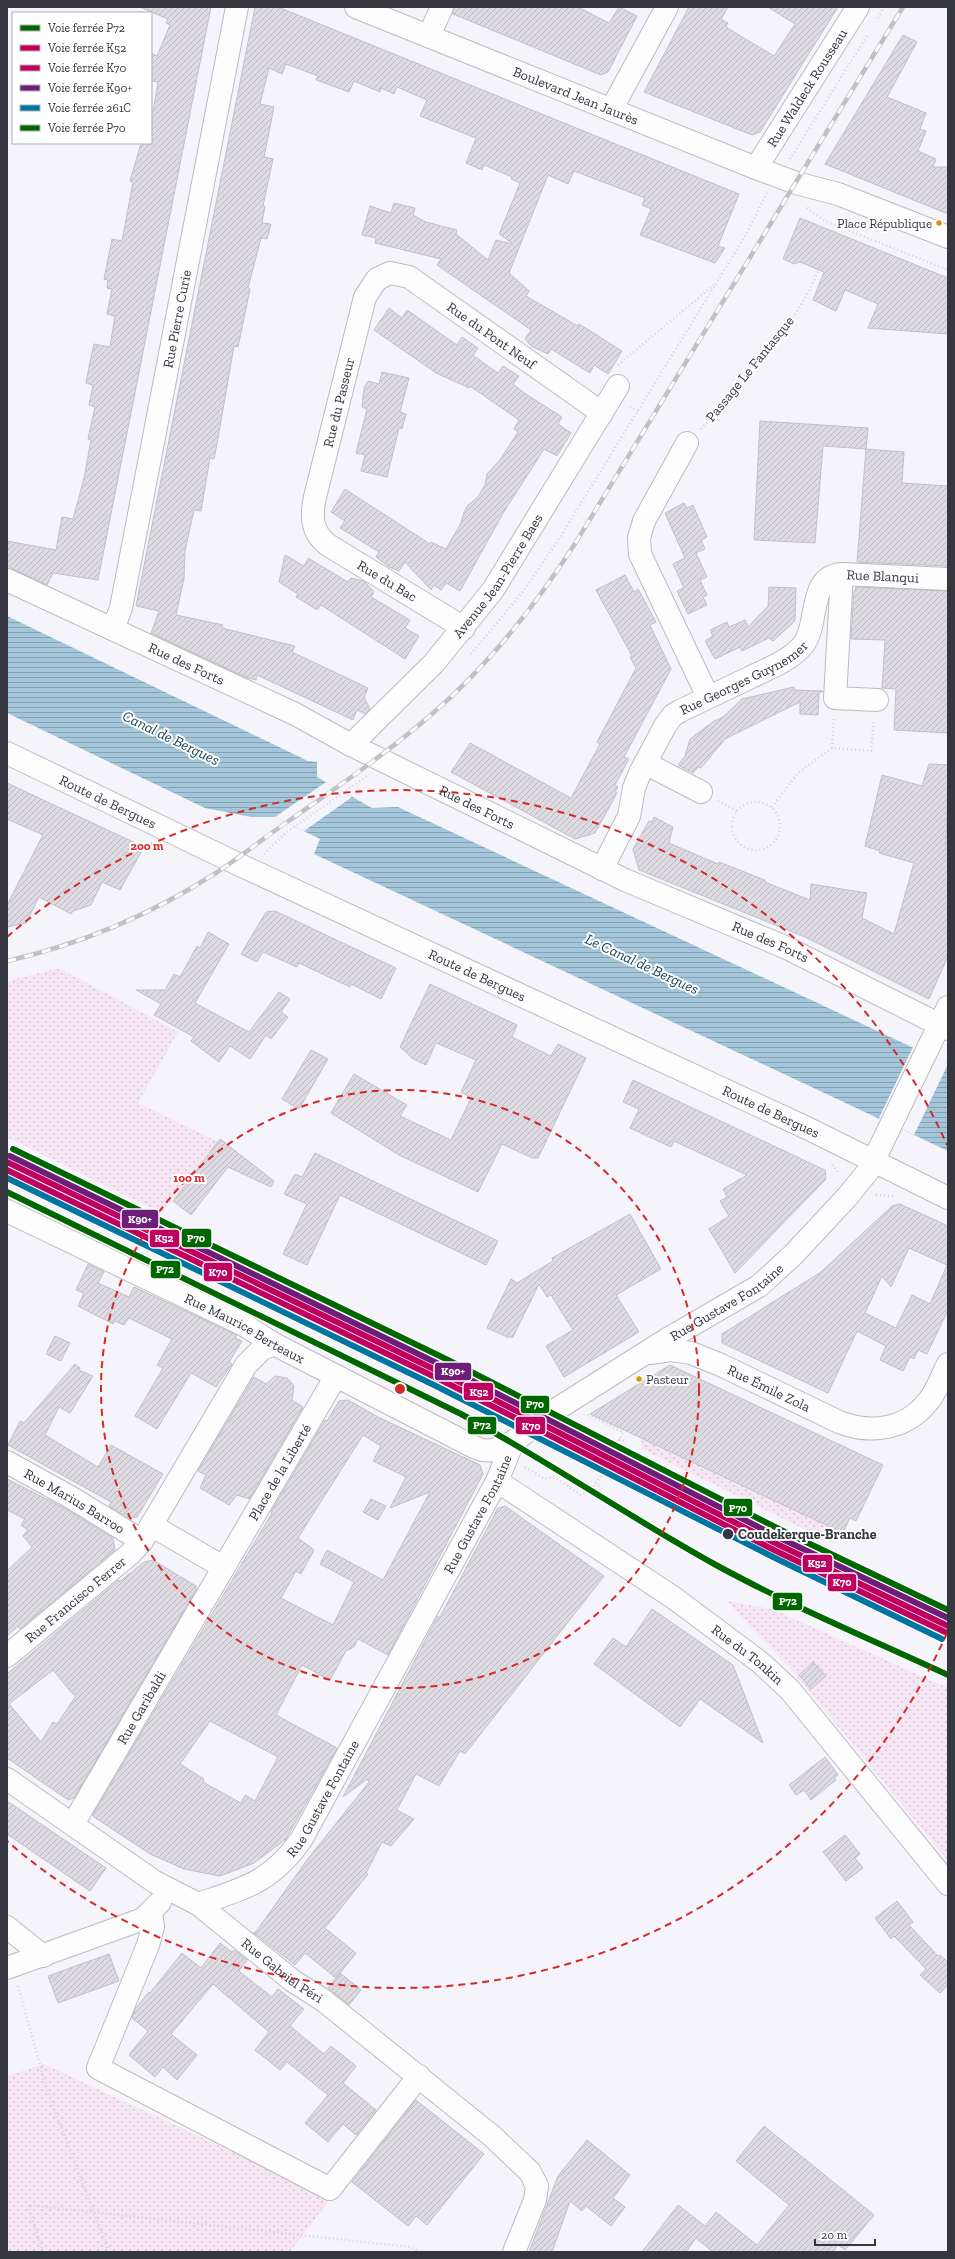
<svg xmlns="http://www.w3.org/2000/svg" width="955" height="2259" font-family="'Zilla Slab',serif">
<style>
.green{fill:url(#green-dots)}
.water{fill:url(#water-rules)}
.pier{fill:#f4f4fa}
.building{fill:url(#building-hatch);stroke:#c2c0c6;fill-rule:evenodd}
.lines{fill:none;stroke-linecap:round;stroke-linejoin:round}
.minor-casing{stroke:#bbbbc2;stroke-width:24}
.major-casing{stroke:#bbbbc2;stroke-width:24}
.path{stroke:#d4d4d7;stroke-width:2.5;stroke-dasharray:1 3;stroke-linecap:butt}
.minor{stroke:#fdfdfe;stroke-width:22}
.major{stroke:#fdfdfe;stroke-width:22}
.rail-casing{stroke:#c1c1c4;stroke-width:4.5}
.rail{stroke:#fff;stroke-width:3;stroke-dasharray:9;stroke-linecap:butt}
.rail-1-casing{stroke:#fff;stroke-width:9}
.rail-2-casing{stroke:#fff;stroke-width:9}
.rail-3-casing{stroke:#fff;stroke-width:9}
.rail-4-casing{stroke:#fff;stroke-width:9}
.rail-5-casing{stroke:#fff;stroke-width:9}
.rail-6-casing{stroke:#fff;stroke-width:9}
.rail-1{stroke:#060;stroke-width:6}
.rail-2{stroke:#bf005f;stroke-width:6}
.rail-3{stroke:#bf005f;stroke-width:6}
.rail-4{stroke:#6e1e78;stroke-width:6}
.rail-5{stroke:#0075a1;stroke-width:6}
.rail-6{stroke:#060;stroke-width:6}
.ring{fill:none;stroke:#d62828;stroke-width:2;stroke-dasharray:7 5}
.bus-dot{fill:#da950a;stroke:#fff;stroke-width:1.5}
.stop-dot{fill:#363640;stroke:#fff;stroke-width:1.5}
.labels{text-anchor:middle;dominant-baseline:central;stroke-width:4;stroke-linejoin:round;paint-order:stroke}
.bus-label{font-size:13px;fill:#363640;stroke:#fff;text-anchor:end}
.street-label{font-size:14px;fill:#363640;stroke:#fff}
.stop-label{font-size:14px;font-weight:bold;fill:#363640;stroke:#fff;text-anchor:start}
.water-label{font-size:15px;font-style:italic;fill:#194357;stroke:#fff}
.centre{fill:#d62828;stroke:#fff;stroke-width:2}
.ring-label{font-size:12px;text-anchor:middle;font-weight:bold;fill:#d62828;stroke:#fff;stroke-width:4;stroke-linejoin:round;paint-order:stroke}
.line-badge{stroke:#fff;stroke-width:1.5}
.badge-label{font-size:11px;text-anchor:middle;font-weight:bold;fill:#fff}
</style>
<defs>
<pattern id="green-dots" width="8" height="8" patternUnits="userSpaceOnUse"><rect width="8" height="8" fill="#f6e5f3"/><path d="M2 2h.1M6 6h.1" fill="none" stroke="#d4c5d1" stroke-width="1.8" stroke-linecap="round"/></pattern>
<pattern id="water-rules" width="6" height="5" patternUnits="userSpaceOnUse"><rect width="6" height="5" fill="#a4c6db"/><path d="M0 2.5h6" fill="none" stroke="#86a2b3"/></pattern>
<pattern id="building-hatch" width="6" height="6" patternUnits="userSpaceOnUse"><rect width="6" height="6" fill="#dddae1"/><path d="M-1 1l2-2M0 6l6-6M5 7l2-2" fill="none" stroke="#bebcc2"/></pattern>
</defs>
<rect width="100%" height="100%" fill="#f4f4fa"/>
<path class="green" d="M59,968l119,64 -40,71 80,39 -57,71 -154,-76v-156z
M641,1438l198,93 -6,12 -191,-94z
M727,1601l45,8 176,79v173l-156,-191z
M44,2064l287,134 -41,54h-283v-176z"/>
<path class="water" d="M7,616l301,145 9,1v15l55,31 26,-1 550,257v87l-634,-297 6,-15 -45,-22h-24l-46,-9 -198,-95z"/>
<path class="pier" d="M326,782l26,15 -48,34 -29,-14z
M913,1047l35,17 -34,71 -35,-17z"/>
<path class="building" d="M140,7h71l-113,573 -45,-7 -6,12 -40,-19v-25l49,9 6,-33 11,2 11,-41 7,-38 -3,-1 7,-32 -6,-2 4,-20 -7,-2 2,-11 6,-28 16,3 5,-31 -8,-2 5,-25 -5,-1 1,-8 -4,-1 8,-40 10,2 11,-59 -3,-1 11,-38h10v-31h2l5,-30 -7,-1v-28l6,3 13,-31 -4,-2 2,-4z
M255,7h23l461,187 -21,52 7,2 -10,15 -75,-28 11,-26 -9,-4 3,-7 -71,-27 -6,13 -20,-9 -39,98 20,18 -3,5 52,30 1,-2 43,27 -14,23 -14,-9 -4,8 -39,-24 -3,5 -17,-8 -6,-7 6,-9 -94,-65 4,-6 -66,-16 1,-5 -14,-3 8,-29 21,7 3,-10 21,5 -2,7 13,7 31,8 -1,4 32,26 8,-20 17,4 -14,-10 21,-51 -9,-4 1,-2 -28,-12 -2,5 -16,-7 10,-25 -56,-22 7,-16 -30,-13 -3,7 -13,-6 -1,4 -26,-11 -5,11 -33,-12 2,-4 -32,-12 -4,10 -13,-6 -9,36 14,3 -10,50 9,2 -10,47h2l-3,17 9,1 -4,15 -6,-1 -13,50 2,1 -12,58 -4,-1 -16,92 -4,21 -4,-1 -9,53 -7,-1 -9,41 -1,27 -8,37 47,10 -1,3 73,18 -3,6 76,36 -4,9 6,12 -5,5 -8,-4 -4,10 -96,-45 -1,5 -11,-3 -94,-44 8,-22 -23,-5z
M454,7h124l31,16 10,-16 18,9 -29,56 -7,3 -148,-61z
M689,7h39l-7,12 7,4 -2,3 3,3 45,27 21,-32 -27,-17h70l-78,125 -8,3 -108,-43z
M903,35l14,7 -30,55 39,16 -6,16 6,2 -8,20 18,8 -3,8h15v47l-123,-50z
M800,218l148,60v56l-80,-6 10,-24 -33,-14 -9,21 -23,-11 11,-28 -24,-10 -6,2 -11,-5z
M389,308l13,10 5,-8 50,35 5,-8 16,11 -5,7 12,9 13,9 5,-7 16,10 -6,8 13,10 36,23 -4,7 13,9 -14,23 -13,-7 -42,66 -42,76 -14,-8 -5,7 -7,-5 -3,5 -26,-28 -6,9 -10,-4 -13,-10 3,-5 -39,-24 5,-7 -14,-9 14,-23 85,55 1,-2 15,7 15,-26 3,-11 4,-7 9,-7 8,-13 2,-11 13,-14 18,-28 -4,-3 5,-9 -49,-34 -1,2 -33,-15 -62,-43z
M382,372l27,6 -9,34 6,2 -4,15 -3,-1 -12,49 -26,-6 4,-16 -9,-2 11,-44 -5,-2 2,-19 4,-7 11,3z
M760,421l108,7 -2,21 -43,-3 -8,97 -61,-3z
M866,449l38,3 -2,31 46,3v80l-91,-4z
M684,503l3,5 6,-3 14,32 -6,3 4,9 -9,4 11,24 -7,3 7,15 -4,2 4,8 -19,9 -11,-23 7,-3 -11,-24 12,-6 -20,-45z
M285,555l19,11 4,-8 40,24 3,-4 13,3 10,11 -3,5 39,23 -5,8 14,8 -14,23 -84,-54 -4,5 -21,-13 2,-3 -19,-12z
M625,575l9,17 4,-3 18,33 -6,3 21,44 -47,88 5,2 -14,26 3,2 -3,5 2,1 -22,40 -20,6 -124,-67 19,-29 101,55 29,-54 -3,-2 39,-74 -6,-11 2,-1 -36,-66z
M769,587l27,1 -1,33 -22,20 -4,-3 -27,13 -2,-4 -25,12 -10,-18 8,-5 -3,-6 17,-8 2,5 16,-7 3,7 20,-21z
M856,587l92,4v142l-54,-3 2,-41 -14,-1 3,-48 -34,-1 3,-48h1z
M794,687v3l29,1 -4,2 -1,22 -18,-1v-12l-75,37 -24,29 -3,-1 -5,6 -15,-8 7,-9 5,-17 24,-18 9,-4 19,-18z
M929,764l19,1 -2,85h2v106l-19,43 -124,-62 -166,-67 -6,-21 16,-28 3,1 2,-5 19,10 -4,16 49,21 1,-2 46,18v2l45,18 1,-16 56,9 -5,25 32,16 20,-71 -35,-10 1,-2 -15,-5 17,-71 40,11z
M7,783l137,64 -24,43 -18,-8 -11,23 -18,6 -2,3 -32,-17 -13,26 -19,4v-22l36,-70 -36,-16z
M275,911l121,57 -15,31 -30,-15 -1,3 -51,-24 -2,4 -34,-15 -6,10 -16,-8 25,-42z
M208,932l21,12 -34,59 54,29 30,-40 11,7 -9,13 7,5 -17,22 -5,-4 -16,24 -20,-13 -11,16 -28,-21 3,-4 -40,-22 7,-11 -25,-14h29l9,-16 6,3 17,-31 3,2z
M430,984l87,41 -5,12 39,19 7,-12 28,14 -48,100h-6l-30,-14 -24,48 -79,-37 -68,-42 23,-39 53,31 -7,11 51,24 20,-42 -10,-6 15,-32 -40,-17 -10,22 -13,-6 -13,-12z
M311,1050l17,9 -29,50 -17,-10z
M633,1080l192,90 1,9 -91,94 -26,-44 20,-13 -9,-15 7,-4 -4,-8 24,-14 -73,-34 -3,6 -41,-19 9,-19 -16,-7z
M220,1139l54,42 -3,6 -43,-20 -37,48 -18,-14z
M315,1153l183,88 -12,24 -146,-70 -33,70 -24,-11 24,-50 -23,-10 11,-20 7,3z
M900,1204l48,22v84l-21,44 -9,-4 -4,9 -4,-2 -7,14 -23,-11 6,-14 -29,-15 -29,62 -106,-50v-9l99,-62 71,-66zM909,1248l38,17 -17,39 -18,-9 -16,33 -31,-15 17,-37 9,11z
M630,1214l31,55 -45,26 23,37 -75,45 -18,-31 27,-16 -22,-35 -4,2 -8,-13 -26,53h-6l-20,-9 24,-49 6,4 36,-22 -1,-3z
M88,1264l16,8 -6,11 31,14 5,-10 103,48 -2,3 7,3 -13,21 3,2 -16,23 -25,-14 -34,56 -22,-13 28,-48 -6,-3 15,-26 -43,-21 -5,7 -9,-4 -2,3 -35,-18 6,-13 -8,-3z
M55,1336l15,7 -9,18 -15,-7z
M75,1364l5,4 -1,2 14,6 -23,37 -11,-6 -14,28 53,32 13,-22 52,29 -26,43 -8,1 -20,-12 2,-4 -103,-57 12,-24 4,2z
M670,1365l213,100 -27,56 -6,-3 -7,15 -253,-119z
M275,1376l12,2 7,8 -2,14 11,7 -54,92 -12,-4 -8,10 -29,-17 6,-13 -8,-4 56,-94 12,7z
M348,1400l30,17 102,48 3,9 -95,181 -30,-16 -4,8 -8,4 -16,29 -28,-15 -26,50 61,33 -51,91 -32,24 -34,13 -36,-7 -34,-15 -56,-37 -1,-3 179,-301 -1,-1 54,-92 2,1 12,-20zM363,1435l18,11 -8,15 33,16 -16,31 40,-16 -47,88 -56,-30 -7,14 34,18 -21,43 -52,-27 15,-27 5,3 13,-24 -16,-12zM210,1721l68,36 -23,44 -10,-6 -4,8 -38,-21 1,-3 -24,-15z
M7,1479l59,30 47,29 2,12 -95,79 -2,-3 -11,10v-65l25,-24 -9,-11 5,-6 -7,-5 4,-6 -18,-9z
M371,1499l15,7 -8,14 -15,-8z
M505,1506l99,70 -139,178 -5,-3 -21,35 -23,-12 -19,36 17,9 -23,27 -9,-4 -16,31 2,1 -43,54 31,25 -20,25 -31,-25 -10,12 -42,-33 5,4 -3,-3 52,-73 62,-78 -2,-3 -24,18 95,-181 2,1 58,-109z
M153,1560l43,26v4l-122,208 -6,2 -61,-42v-84l112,-94v2l25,-20zM53,1670l17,21 6,5 -19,28 -4,-2 -12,20 -32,-38z
M652,1609l81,56 30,78 -63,-44 -20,28 -86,-63 19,-26 13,9z
M813,1662l13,14 -15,13 -12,-14z
M825,1757l13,18 -4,3 2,2 -25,20 -7,-10 -8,5 -7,-10z
M7,1801l99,67 -16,23 -83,-57z
M845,1835l15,19 -5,4 8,10 -17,13 -23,-29z
M897,1901l16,21 -4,3 29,31 2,-1 8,7v23l-8,8 -20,-18 6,-6 -32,-33 -3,3 -16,-21z
M220,1943l12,9 2,-2 13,10 -8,11 15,12 18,14 6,-8 26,20 -14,17 34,28 7,-8 25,20 -13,17 33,27 -20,25 -13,-11 -15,18 -23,-19 23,-28 -41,-33 -7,8 -25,-20 14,-18 -56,-48 -42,50 26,21 -20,25 -14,-13 -8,10 -26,-22 19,-24 -16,-13 3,-9 14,-17 1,1 32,-40 19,15z
M109,1954l10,27 -61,22 -10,-27z
M340,1973l21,17 -12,15 -21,-17z
M416,2100l68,54 -57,71 -11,-9 -8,10 -56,-44z
M764,2126l110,89 -29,35 -7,-5 -5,7h-120l-17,-14 -10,14h-44l36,-47 27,21 11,-14 41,33 32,-40 -53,-44z
M587,2140l43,35 -17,23 12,9 -14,19 -25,-20 -4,5 -12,-10 -18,51h-23l29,-76z"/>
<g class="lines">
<g class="minor-casing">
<g id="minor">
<path id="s1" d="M356,7l400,161 40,15 42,11 110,43"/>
<path d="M429,36l13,-29"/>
<path d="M611,110l56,-103"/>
<path id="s2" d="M756,168l102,-161"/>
<path d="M687,443l-43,78 -5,17 1,16 68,143"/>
<path d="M842,574l-7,124 42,2"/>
<path id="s3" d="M7,580l288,134 56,31 274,135 162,68 161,81"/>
<path id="s4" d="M464,628l-136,-83c-17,-13 -17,-29 -13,-48l50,-200 12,-18 13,-6 19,4 193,136"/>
<path id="s5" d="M113,629l8,-21 116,-601"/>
<path id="s6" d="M351,745l83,-82 59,-73 125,-204"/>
<path d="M645,763l56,29"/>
<path id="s7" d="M602,869l27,-53 5,-28 6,-15 25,-47 8,-11 7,-4c23,-11 46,-22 69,-33 18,-9 41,-17 54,-33 17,-21 4,-69 39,-71l106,5"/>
<path id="s8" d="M7,1211l237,114 30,19 202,104c14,6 24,0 37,-6"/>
<path id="s9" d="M650,1353l21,-3 20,3 30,12 118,57c33,13 69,7 91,-23 8,-11 12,-24 18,-35"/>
<path id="s10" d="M7,1462l65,36 70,43"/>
<path id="s11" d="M497,1481l177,117 87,65 29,27 158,194"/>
<path d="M151,1525l72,42"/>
<path id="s12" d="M7,1656l123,-102 12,-13 104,-176 16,-16 12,-5"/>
<path id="s13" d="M7,1779l148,103 43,22 95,77 30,19 169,136 38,36 7,14 -2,14 -21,52"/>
<path id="s14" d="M73,1824l263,-448"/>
<path id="s15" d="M198,1904c47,-16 72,-21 103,-64l196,-359 16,-39 36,-28 117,-74 93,-54 34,-31 54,-58 22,-27 79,-163"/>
<path d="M151,1913l2,14 -5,18 -50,123 232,121 89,-113"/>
<path d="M7,1927l36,29"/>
<path d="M7,1968l136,-49 17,-17"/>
</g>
</g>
<g class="major-casing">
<g id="major">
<path id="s16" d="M7,753l233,112 569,264 139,69"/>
</g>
</g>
<path class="path" d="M878,18l6,-11
M790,159l77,-123
M807,208l18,13 123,49
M618,365l96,-80
M630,407l8,4
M701,429c36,-39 74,-80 101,-126 14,-24 25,-51 36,-77
M471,654l51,-61 37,-54 185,-301 23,-45
M897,700h51
M832,748l2,-29
M718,801l19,10
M732 826a24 24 0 1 1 48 0a24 24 0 1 1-48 0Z
M772,807l26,-34 34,-25 39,3 3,-31
M264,854l23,-22 80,-56
M832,1165l7,8
M876,1195l19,1
M619,1439l5,2
M525,1467l20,12 9,-2 27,18c18,-6 34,-46 42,-63l-37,-18
M605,1467l5,2
M595,1483l5,3
M18,1986l29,104 62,162
M43,2252l-15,-47 382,42 10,5"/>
<use href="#minor" class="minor"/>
<use href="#major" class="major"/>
<g class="rail-casing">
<path id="rail" d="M7,961c75,-17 145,-47 209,-88 26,-17 49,-36 74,-53 49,-34 97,-67 142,-106 57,-49 104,-109 144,-172l327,-535"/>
</g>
<use href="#rail" class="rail"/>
<g class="rail-1-casing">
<path id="rail-1" d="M7,1192l454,222c87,47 168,103 255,151 75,41 154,74 232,110"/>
</g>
<g class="rail-2-casing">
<path id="rail-2" d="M7,1162l435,211 337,172 169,81"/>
</g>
<g class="rail-3-casing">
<path id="rail-3" d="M7,1170l432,209 337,172 169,81"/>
</g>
<g class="rail-4-casing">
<path id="rail-4" d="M10,1156l435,211 337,172 166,79"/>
</g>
<g class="rail-5-casing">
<path id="rail-5" d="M7,1178l429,208 337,171 169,82"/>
</g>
<g class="rail-6-casing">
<path id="rail-6" d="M13,1149l435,211 337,172 163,78"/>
</g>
<use href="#rail-1" class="rail-1"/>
<use href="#rail-2" class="rail-2"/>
<use href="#rail-3" class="rail-3"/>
<use href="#rail-4" class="rail-4"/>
<use href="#rail-5" class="rail-5"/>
<use href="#rail-6" class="rail-6"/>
</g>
<g class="ring">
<circle cx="400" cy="1389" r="299"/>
<path d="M947 1633A599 599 0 0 1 7 1841M7 937A599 599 0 0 1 947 1145"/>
</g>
<g class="bus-dot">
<circle cx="939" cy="223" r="3.5"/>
<circle cx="639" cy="1379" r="3.5"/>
</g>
<circle class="stop-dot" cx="728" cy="1534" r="6"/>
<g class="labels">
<g class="bus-label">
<text x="932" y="223">Place République</text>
<text x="646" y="1379" text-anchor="start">Pasteur</text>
</g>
<g class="street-label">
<text stroke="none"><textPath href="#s2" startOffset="95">Rue Waldeck Rousseau</textPath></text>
<text stroke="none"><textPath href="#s1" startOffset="237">Boulevard Jean Jaurès</textPath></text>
<text stroke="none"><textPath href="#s5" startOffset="317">Rue Pierre Curie</textPath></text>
<text stroke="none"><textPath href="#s4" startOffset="575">Rue du Pont Neuf</textPath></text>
<text transform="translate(750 369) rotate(-51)">Passage Le Fantasque</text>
<text stroke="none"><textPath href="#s4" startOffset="310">Rue du Passeur</textPath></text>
<text stroke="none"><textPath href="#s6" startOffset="225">Avenue Jean-Pierre Baes</textPath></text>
<text stroke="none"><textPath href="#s7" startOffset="447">Rue Blanqui</textPath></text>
<text transform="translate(387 581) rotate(31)">Rue du Bac</text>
<text stroke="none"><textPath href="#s3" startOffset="198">Rue des Forts</textPath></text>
<text stroke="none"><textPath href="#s7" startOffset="251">Rue Georges Guynemer</textPath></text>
<text stroke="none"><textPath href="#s16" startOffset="112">Route de Bergues</textPath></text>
<text stroke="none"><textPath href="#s3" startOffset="522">Rue des Forts</textPath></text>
<text stroke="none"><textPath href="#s3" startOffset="845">Rue des Forts</textPath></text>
<text stroke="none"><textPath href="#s16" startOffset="520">Route de Bergues</textPath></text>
<text stroke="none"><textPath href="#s16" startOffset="844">Route de Bergues</textPath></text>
<text stroke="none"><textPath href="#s15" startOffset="831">Rue Gustave Fontaine</textPath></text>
<text stroke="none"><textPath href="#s8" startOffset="265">Rue Maurice Berteaux</textPath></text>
<text stroke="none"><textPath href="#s9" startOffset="127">Rue Émile Zola</textPath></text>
<text stroke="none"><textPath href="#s14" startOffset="408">Place de la Liberté</textPath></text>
<text stroke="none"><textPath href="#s10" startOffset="78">Rue Marius Barroo</textPath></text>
<text stroke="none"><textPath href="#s15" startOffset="495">Rue Gustave Fontaine</textPath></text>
<text stroke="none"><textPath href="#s12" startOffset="89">Rue Francisco Ferrer</textPath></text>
<text stroke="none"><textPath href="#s11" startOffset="305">Rue du Tonkin</textPath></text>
<text stroke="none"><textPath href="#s14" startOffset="135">Rue Garibaldi</textPath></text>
<text stroke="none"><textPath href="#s15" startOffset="171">Rue Gustave Fontaine</textPath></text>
<text stroke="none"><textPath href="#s13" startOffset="336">Rue Gabriel Péri</textPath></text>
</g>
<g class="stop-label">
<text x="738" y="1534">Coudekerque-Branche</text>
</g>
<g class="water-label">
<text transform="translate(171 738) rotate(26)">Canal de Bergues</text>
<text transform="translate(642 964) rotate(25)">Le Canal de Bergues</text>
</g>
</g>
<circle cx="400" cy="1389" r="6" class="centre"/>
<g class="ring-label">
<text x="147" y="850">200 m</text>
<text x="189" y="1182">100 m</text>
</g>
<g class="line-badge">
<rect x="121" y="1209" width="38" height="20" rx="4" fill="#6e1e78"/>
<rect x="181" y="1228" width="31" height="20" rx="4" fill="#060"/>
<rect x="149" y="1229" width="31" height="19" rx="4" fill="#bf005f"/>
<rect x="150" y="1260" width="31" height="19" rx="4" fill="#060"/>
<rect x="203" y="1262" width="30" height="20" rx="4" fill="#bf005f"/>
<rect x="434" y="1362" width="38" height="19" rx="4" fill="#6e1e78"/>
<rect x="463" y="1382" width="31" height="19" rx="4" fill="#bf005f"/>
<rect x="520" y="1395" width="30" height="19" rx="4" fill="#060"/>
<rect x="467" y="1416" width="30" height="19" rx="4" fill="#060"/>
<rect x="515" y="1416" width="31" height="19" rx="4" fill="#bf005f"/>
<rect x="723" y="1498" width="30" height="19" rx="4" fill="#060"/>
<rect x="802" y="1554" width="31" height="19" rx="4" fill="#bf005f"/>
<rect x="827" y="1573" width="30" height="19" rx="4" fill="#bf005f"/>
<rect x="772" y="1592" width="31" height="19" rx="4" fill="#060"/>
</g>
<g class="badge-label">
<text x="140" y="1223">K90+</text>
<text x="196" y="1242">P70</text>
<text x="164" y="1242">K52</text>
<text x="165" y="1273">P72</text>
<text x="218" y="1276">K70</text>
<text x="453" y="1375">K90+</text>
<text x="479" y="1396">K52</text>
<text x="535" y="1408">P70</text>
<text x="482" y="1429">P72</text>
<text x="531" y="1430">K70</text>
<text x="738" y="1512">P70</text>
<text x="817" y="1567">K52</text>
<text x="842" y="1586">K70</text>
<text x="788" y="1605">P72</text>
</g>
<rect width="955" height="2259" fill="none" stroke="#363640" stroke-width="16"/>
<rect x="12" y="12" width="140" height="132" fill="#ffffff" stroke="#afafb3"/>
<rect x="20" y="25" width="20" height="6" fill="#006600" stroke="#afafb3"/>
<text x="48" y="32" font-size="12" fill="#363640">Voie ferrée P72</text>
<rect x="20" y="45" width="20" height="6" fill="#bf005f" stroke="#afafb3"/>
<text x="48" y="52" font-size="12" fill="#363640">Voie ferrée K52</text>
<rect x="20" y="65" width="20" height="6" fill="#bf005f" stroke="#afafb3"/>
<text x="48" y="72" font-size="12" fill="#363640">Voie ferrée K70</text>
<rect x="20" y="85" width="20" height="6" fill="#6e1e78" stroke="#afafb3"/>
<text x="48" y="92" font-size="12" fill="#363640">Voie ferrée K90+</text>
<rect x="20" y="105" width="20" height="6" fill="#0075a1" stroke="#afafb3"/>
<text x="48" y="112" font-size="12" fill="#363640">Voie ferrée 261C</text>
<rect x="20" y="125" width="20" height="6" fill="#006600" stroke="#afafb3"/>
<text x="48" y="132" font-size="12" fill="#363640">Voie ferrée P70</text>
<path d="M815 2239v6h60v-6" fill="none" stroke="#363640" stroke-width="2"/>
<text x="821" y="2239" font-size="12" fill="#363640" stroke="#ffffff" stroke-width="3" paint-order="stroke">20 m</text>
</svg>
